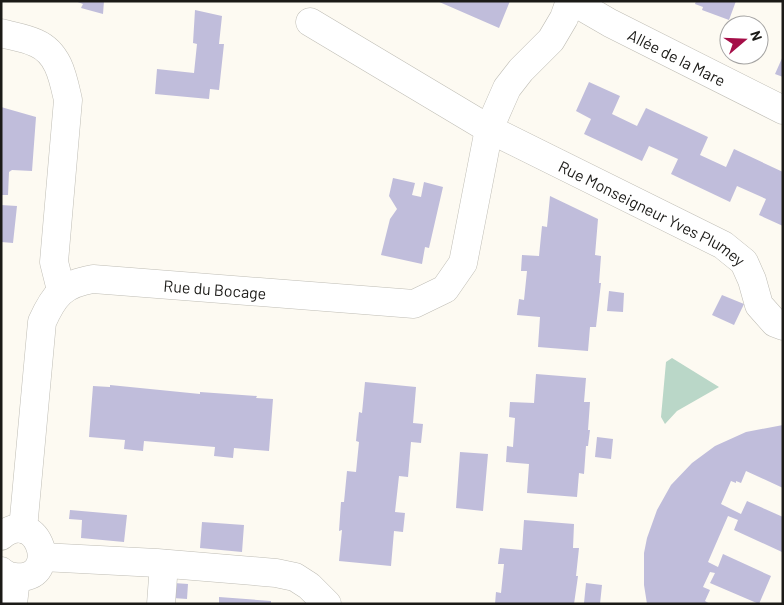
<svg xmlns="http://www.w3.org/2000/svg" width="784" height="605" font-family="Barlow,sans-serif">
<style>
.green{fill:#bad7c8}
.building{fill:#c0bddb}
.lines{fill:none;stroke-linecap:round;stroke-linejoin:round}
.minor-casing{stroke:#bfbdb5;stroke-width:29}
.minor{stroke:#fff;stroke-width:28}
.labels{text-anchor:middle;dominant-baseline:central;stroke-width:5;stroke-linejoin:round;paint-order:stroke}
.street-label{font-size:16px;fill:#1b1a17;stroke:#fff}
</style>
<rect width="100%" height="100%" fill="#fdfaf2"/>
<path class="green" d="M672,358l47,29 -42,24 -12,13 -4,-7 5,-55z"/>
<path class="building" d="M75,1h29l-1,13 -22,-6 2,-4z
M437,1h73l-11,27z
M696,1h40l-7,19 -27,-10 1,-3 -8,-3z
M195,10l27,6 -3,28h5l-5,46 -9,-1 -1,10 -54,-5 2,-25 37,4 3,-29 -4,-1z
M783,56v21l-8,-3z
M589,82l31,14 -8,18 25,12 9,-18 62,29 -8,18 26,12 8,-18 49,23v54l-24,-11 7,-16 -29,-13 -7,16 -59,-28 7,-15 -29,-13 -7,15 -58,-27 7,-15 -15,-8z
M1,107l35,10 -4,54 -20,-1 -3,2 -1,23h-7z
M393,178l22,5 -3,12 9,2 3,-15 19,5 -14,61 -4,-1 -3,17 -41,-9 9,-36 7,-10 -8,-13z
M550,196l48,23 -3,36 6,1 -2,27h2l-5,44h-6l-2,24 -50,-4 2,-30 -23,-2 2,-16 5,1 3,-29h-6l1,-16 17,1 3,-30 5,1z
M1,205l16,1 -4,37 -12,-1z
M609,291l15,2 -1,19 -16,-1z
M722,295l22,9 -10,21 -22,-10z
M536,374l50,4 -2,24h6l-2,28h2l-2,16h-2l-2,28 -5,-1 -2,24 -50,-4 2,-29 -23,-2 1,-16 6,1 2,-29 -6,-1 1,-15 24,1z
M365,382l51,5 -3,36 10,1 -2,19 -10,-1 -3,35 -9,-1 -4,36 10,1 -2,19 -9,-1 -3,35 -52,-5 3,-31 -3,1 2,-29h3l3,-31 9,1 3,-30 -3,-1 3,-29 3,1z
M110,385l90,9v-2l57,4 -1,2 17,1 -4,52 -35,-3 -1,10 -19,-2 1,-9 -71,-6 -1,10 -19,-2 1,-9 -36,-3 4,-51 17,1z
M783,425v63l-37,-17 -5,12 -5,-2v2l-5,-2 -10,23 20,10 6,-13 36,16 -1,35 -48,-22 4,-10 -10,-4 -20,46 10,5 5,-13 48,22 -12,28 -49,-21 5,-10 -5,-1 -7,15 7,3 -5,11 5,3h-63l-3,-19v-32l3,-15 10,-28 14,-25 21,-22 23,-17 31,-14z
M597,437l16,2 -2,20 -16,-2z
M460,452l28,2 -5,57 -27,-3z
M70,510l57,5 -3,27 -43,-4 1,-18 -13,-1z
M524,520l50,4 -1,24h6l-3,28h2l-4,28h-79l1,-12 5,1 3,-29h-6l2,-16 22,2z
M202,522l42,3 -2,27 -42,-4z
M174,583l14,1 -1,15 -14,-1z
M586,583l16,2 -2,19 -16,-1z
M219,597l52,4v3h-52z"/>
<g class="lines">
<g class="minor-casing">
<g id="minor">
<path id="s1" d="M572,1l38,22 173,87"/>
<path id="s2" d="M310,22l179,107 234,116 21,17 8,18 7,25 16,18 8,3"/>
<path d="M1,33c11,3 25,5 35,10 23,10 27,35 32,57l-14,162 7,28"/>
<path id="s3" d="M23,529l19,-207c12,-27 21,-38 51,-43l321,25 31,-15 18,-26 26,-134 18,-41 14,-18 30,-30 13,-22 6,-17"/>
<path d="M1,536c35,-29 59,36 22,41 -8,1 -16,0 -22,-6"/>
<path d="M42,557l115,6 119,10 19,4 14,9 18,18"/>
<path d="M13,604l3,-26"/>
<path d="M161,604l3,-40"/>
</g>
</g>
<use href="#minor" class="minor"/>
</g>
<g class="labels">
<g class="street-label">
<text stroke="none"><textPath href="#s1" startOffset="119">Allée de la Mare</textPath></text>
<text stroke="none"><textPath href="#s2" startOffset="392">Rue Monseigneur Yves Plumey</textPath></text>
<text stroke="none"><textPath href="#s3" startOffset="401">Rue du Bocage</textPath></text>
</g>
</g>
<rect width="784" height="605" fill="none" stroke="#1b1a17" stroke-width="5"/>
<g transform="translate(744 40) rotate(71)"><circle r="24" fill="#ffffff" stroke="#a4a3a2"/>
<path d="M0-4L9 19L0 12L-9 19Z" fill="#a50e48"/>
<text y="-8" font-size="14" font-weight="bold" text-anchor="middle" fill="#1b1a17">N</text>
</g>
</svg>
